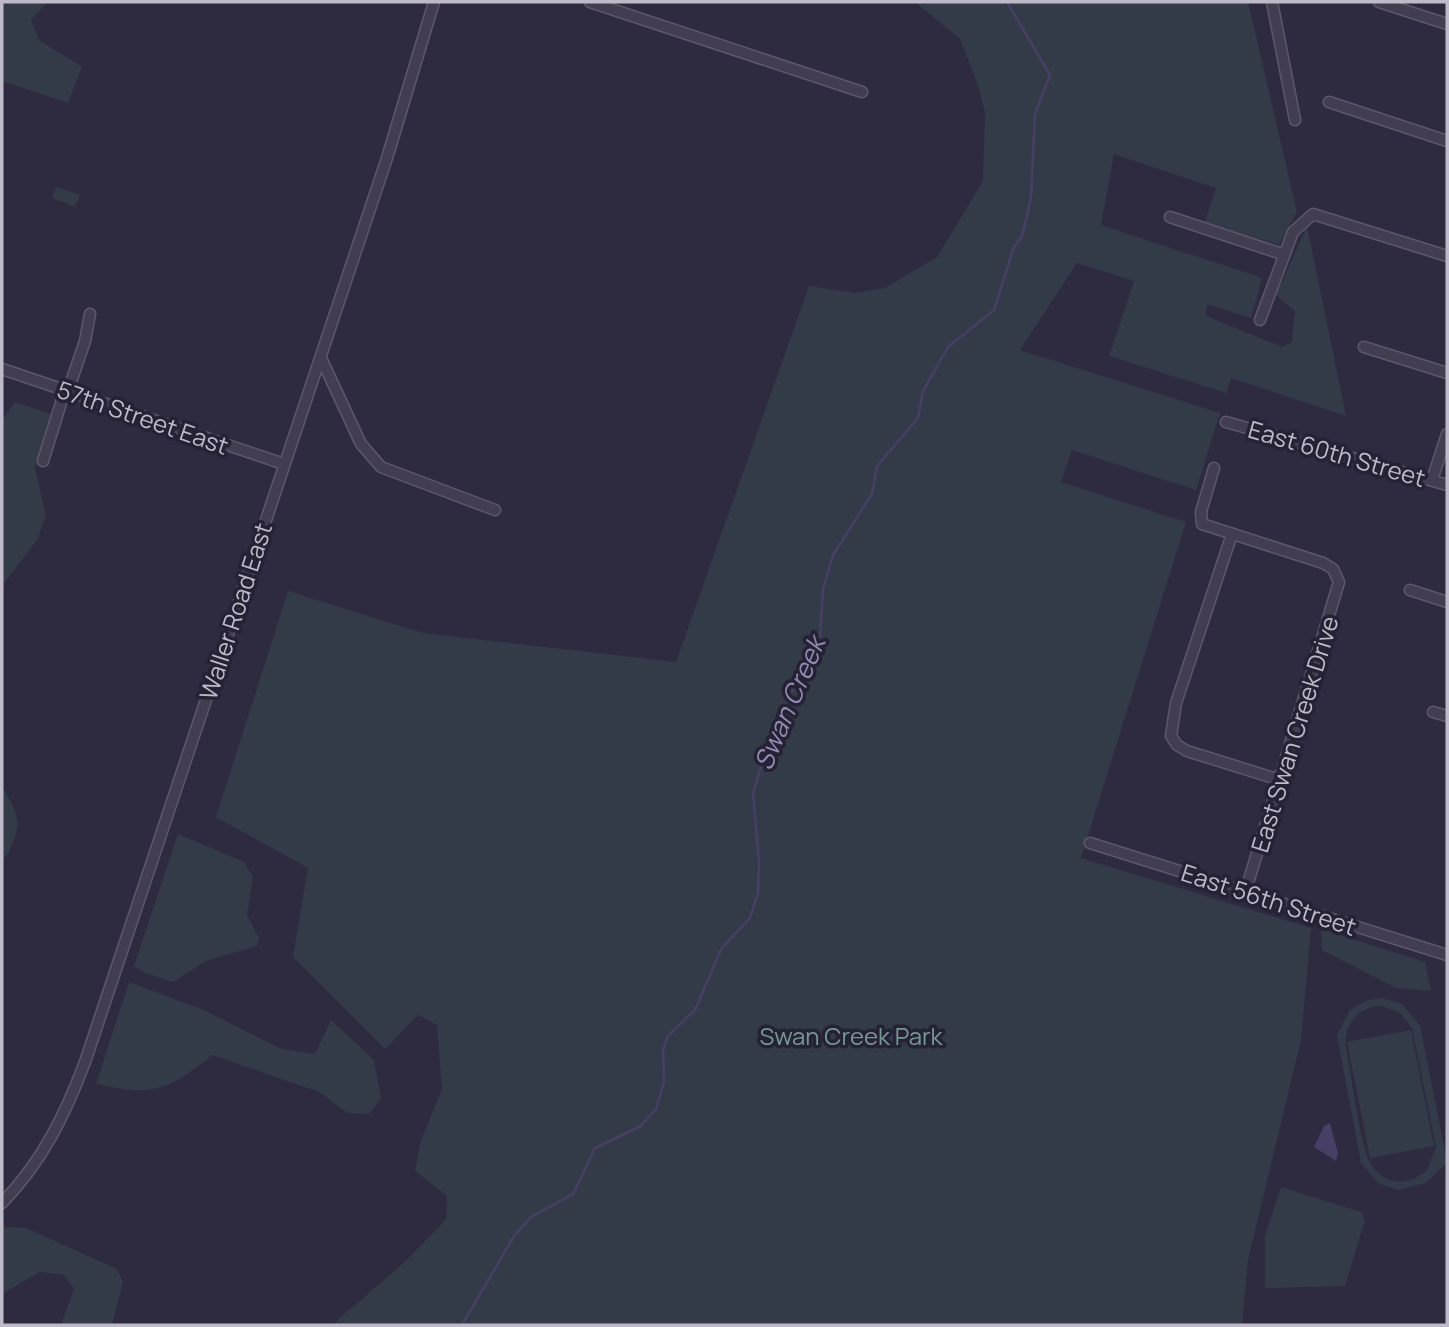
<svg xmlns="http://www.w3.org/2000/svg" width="1449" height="1327" font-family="Manrope,sans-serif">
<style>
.green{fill:#333b49;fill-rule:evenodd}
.water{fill:#473f65}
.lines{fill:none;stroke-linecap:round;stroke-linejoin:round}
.stream{stroke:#473f65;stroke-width:2.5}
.minor-casing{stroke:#5c586a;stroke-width:13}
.minor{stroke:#423d50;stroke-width:10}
.labels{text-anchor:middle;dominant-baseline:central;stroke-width:7;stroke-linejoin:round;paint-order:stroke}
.street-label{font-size:24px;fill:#bebaca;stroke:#262235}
.park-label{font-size:24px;fill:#749893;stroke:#262235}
.water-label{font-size:26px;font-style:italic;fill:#948bb2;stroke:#262235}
</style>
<rect width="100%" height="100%" fill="#2e2a40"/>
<path class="green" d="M2,2h45l-16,18 8,20 43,27 -14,36 -66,-22z
M915,2h333l49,210 -18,33 -74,-23 11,-34 -102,-34 -13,71 161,53 -11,40 -44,-14 -1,12 76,31 10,-5 3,-31 -19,-16 31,-69 39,190 -115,-38 -5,15 -117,-37 25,-75 -57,-18 -57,87 200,63 -24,77 -124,-40 -11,32 125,40 -105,336 230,70 -10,112 -53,220 -6,65h-910l77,-67 37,-39 1,-23 -32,-25 5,-28 22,-54 -5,-64 -19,-10 -33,34 -92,-92 15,-89 -92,-51 72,-226 135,42 253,29 133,-376 45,7 31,-5 52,-31 46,-76 2,-69 -7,-26 -18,-47z
M56,187l24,8 -5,12 -23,-9z
M15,402l36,12 -16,54 11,48 -9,24 -35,46v-166z
M2,787c13,20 21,35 10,58 -3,7 -4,10 -10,14z
M178,834l66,28 9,15 -6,38 12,23 -2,8 -51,15 -33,21 -28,-9 -11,-7z
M1321,929l104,33 6,29 -35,-3 -74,-38z
M129,982l75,28 75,38 36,6 16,-34 43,40 7,38 -12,16 -22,-1 -28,-21 -107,-37c-44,37 -60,41 -116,29z
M1382,998l20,6 18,21 27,137 -21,21 -27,7 -20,-6 -18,-21 -24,-128 13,-25 18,-10zM1382,1006l18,7 12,15 24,119 -9,23c-17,16 -44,16 -56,-6 -11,-19 -20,-91 -25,-117 -3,-23 13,-41 36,-41z
M1411,1030l23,116 -64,12 -23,-116z
M1281,1187l80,25 4,8 -20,66 -80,2v-53z
M2,1227l24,1 91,41 6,13 -11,43h-51l13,-36 -10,-14 -24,-3 -38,22z"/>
<path class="water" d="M1330,1123l8,30 -2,8 -22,-14 10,-21z"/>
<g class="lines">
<path class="stream" d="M462,1325l52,-89 17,-19 42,-23 22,-46 46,-22 15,-17 8,-27 -1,-32 5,-14 27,-26 26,-61 29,-31 8,-25 1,-31 -6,-69 19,-63 28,-54 1,-15 19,-24 3,-48 10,-34 39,-61 5,-28 41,-48 5,-27 25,-44 46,-37 20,-63 8,-11 9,-38 4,-84 15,-39 -43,-73"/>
<g class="minor-casing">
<path id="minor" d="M590,2l272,90
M1272,2l23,118
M1379,2l68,22
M1329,102l118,39
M1170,217l112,37
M1260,320l33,-88 20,-18 134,42
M1364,347l83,26
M321,358l40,86 20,23 114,43
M2,369l282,95
M68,391l17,-50 5,-27
M1226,422l221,63
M43,461l22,-71
M1214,468l-13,44 1,12 121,39 10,6 6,13 -94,311
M1432,480l15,-46
M1232,534l-56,169 -5,33 6,9 10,6 93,29
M1410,590l37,12
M1433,712l14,4
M1090,843l357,112
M2,1203c40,-41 63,-88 83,-141l302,-904 47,-156"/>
</g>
<use href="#minor" class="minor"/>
</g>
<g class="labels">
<g class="street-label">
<text transform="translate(143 417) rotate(19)">57th Street East</text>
<text transform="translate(1337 453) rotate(16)">East 60th Street</text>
<text transform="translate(235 611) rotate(-72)">Waller Road East</text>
<text transform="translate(1294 734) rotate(-73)">East Swan Creek Drive</text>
<text transform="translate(1269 899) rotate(18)">East 56th Street</text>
</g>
<g class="park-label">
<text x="851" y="1035">Swan Creek Park</text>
</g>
<g class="water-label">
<text transform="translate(789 703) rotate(-67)">Swan Creek</text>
</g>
</g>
<rect width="1449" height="1327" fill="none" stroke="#bebaca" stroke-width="7"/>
</svg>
